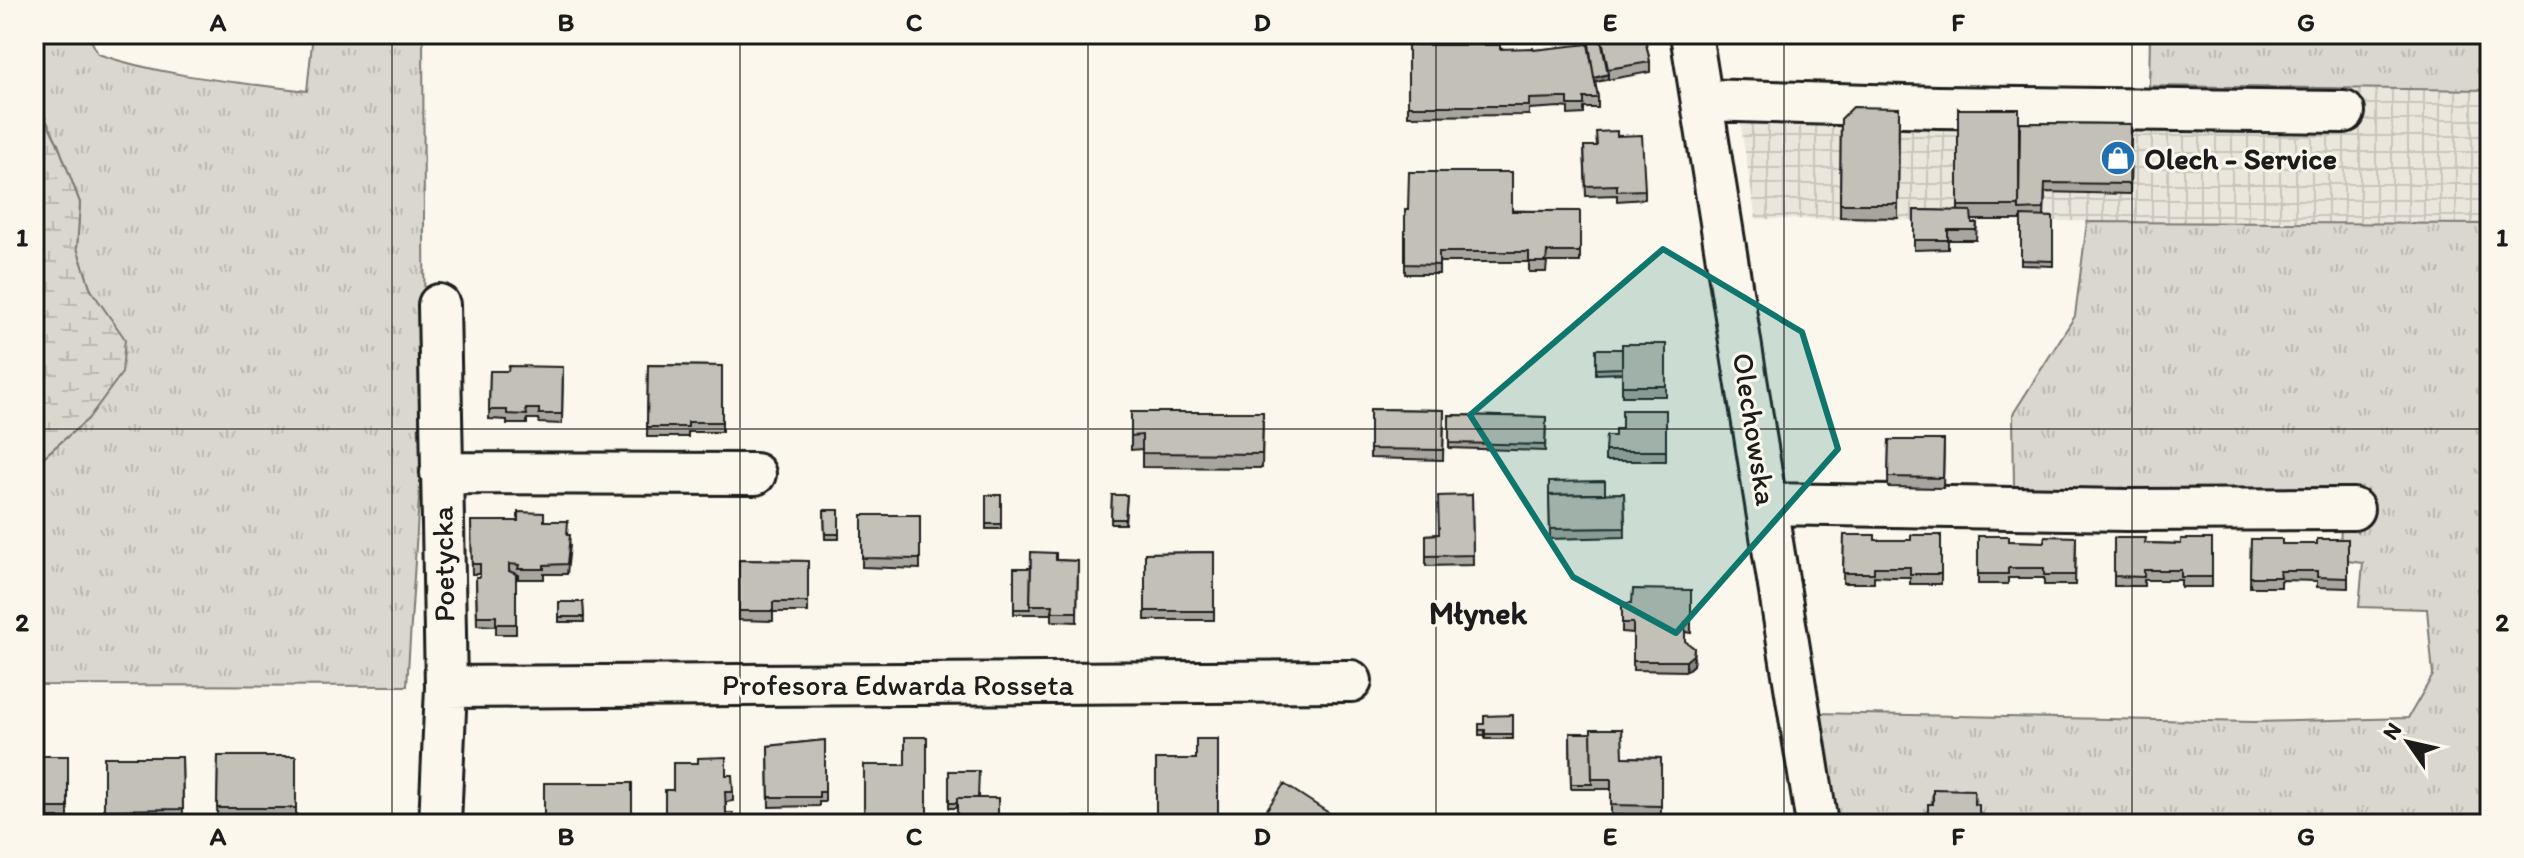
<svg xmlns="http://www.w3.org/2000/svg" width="2524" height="858" font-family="Itim,sans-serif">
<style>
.industrial{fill:url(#industrial-grid)}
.grass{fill:url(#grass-tufts);stroke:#7b7a75;stroke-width:2}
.wetland{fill:url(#wetland-marsh);stroke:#7b7a75;stroke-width:2}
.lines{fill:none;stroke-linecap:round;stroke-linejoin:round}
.minor-casing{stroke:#1c1c1c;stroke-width:46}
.minor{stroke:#fbf7ec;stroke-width:40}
.wall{fill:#a8a59e;stroke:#1c1c1c;stroke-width:2}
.shaded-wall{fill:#888681;stroke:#1c1c1c;stroke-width:2}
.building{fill:#c3c0b8;stroke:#1c1c1c;stroke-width:2}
.marked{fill:#0f766e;fill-opacity:0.2;stroke:#0f766e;stroke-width:6;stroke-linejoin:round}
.grid{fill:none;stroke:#1c1c1c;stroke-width:2;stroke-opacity:0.55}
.labels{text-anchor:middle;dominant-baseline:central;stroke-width:6;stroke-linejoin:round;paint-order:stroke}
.poi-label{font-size:30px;font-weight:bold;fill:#1c1c1c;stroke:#fbf7ec;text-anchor:start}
.street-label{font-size:30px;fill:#1c1c1c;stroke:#fbf7ec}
.neighbourhood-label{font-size:32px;font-weight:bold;fill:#1c1c1c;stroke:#fbf7ec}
.neatline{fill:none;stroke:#1c1c1c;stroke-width:3}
.grid-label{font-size:26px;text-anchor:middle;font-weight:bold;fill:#1c1c1c}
</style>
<defs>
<pattern id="industrial-grid" width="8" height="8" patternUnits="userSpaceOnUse" patternTransform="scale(2)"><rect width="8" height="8" fill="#eae6dc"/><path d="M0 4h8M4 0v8" fill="none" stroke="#c8c5bc"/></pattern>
<pattern id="grass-tufts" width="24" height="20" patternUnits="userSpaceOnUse" patternTransform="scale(2)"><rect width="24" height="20" fill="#dad7ce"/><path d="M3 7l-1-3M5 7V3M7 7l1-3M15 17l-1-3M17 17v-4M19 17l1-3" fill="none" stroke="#bab8b0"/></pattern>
<pattern id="wetland-marsh" width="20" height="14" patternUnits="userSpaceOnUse" patternTransform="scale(2)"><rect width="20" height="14" fill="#dad7ce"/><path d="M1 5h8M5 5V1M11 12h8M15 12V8" fill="none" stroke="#bab8b0"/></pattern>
</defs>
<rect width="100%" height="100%" fill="#fbf7ec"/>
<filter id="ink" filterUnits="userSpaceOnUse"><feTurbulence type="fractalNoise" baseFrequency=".0125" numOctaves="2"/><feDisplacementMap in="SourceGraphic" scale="16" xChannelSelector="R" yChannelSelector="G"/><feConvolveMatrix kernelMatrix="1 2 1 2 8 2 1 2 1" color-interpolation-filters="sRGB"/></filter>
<g filter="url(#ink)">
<path class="industrial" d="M1734,85l756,5v134l-734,-5z"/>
<path class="grass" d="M34,34h54l10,20c67,23 139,28 209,37l6,-57h110l2,371 -18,281 -373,-1v-220l54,-46 16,-107 -13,-22 -14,-42 3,-45 -23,-61 -23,-46z
M2150,34h340v56l-341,-4z
M2087,222l403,2v600h-493l-4,-6 -17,-6v-14l-44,-2 -1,15h-4v13h-95l-17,-111 439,9 154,-4 25,-43 -6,-66 -68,-2 4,-44 -15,-2v-12h-8l1,-23 20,-1 -1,-34 -346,-3 -1,-74 62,-98z"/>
<path class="wetland" d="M34,96l23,46 23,61 -3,45 14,42 34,49 -3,34 -34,46 -54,46z"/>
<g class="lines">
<g class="minor-casing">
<path id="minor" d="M1691,34l126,790
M1702,100l236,7 406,5
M439,305l7,382 -6,137
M441,473l314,1
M1767,504l360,6 226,-1
M446,687l905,-6"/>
</g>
<use href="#minor" class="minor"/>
</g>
<path class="wall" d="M1600,34h44l6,28v10l-55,10 3,16v10h-14v6l-16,1v-7l-8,-1 -31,2v6l-121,1v-71l126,5 54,-5v-8l12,-2z
M1899,108l-1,110 -58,-1 1,-98z
M1958,109l61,93 1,-79 111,1 -1,70 -85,-2 -1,25h9v49l-32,-1v-45h-49v3h5l-1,17h-28v9l-34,1v-40l44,1z
M1617,136l28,54v9l-28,2v-6l-31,1 -2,-50h13z
M1405,210l175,1v51h-33l-1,10h-17v-10h-90v12h-34z
M1622,344h44v52h-44z
M1596,349h26v24l-26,1z
M648,365l74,1v66h-34v5h-41z
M563,367l-1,57 -23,-1v-4h-12v5h-20v-4l-18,-1 1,-48h18z
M1370,409l74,1 -1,50 -73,-2z
M1666,410v51h-61v-10l10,-15 7,-7z
M1131,412h132l-1,56 -120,-1v-18l-11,1z
M1449,415l97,2 -1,34 -96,-3z
M1889,440h55l-1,48 -55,-1z
M1549,482l56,12 19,-1 1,44 -75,2z
M986,495h15v34h-15z
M1112,495h15l-2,29h-14z
M1472,495l1,70 -47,1v-31l13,-1z
M824,510h15v29h-14z
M862,515h58v54l-58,-2z
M471,521h73l24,14 2,10 -3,29h-23v5h-26v-4l-2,-1v60h-20v-8l-19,-1 -1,-48h4v-3h-8z
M1844,535l31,5h36l30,-5v49h-31v-7h-17l-19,-1v7h-31z
M1978,536l31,5 36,1 31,-5 -1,48h-31v-7h-36v6h-30z
M2114,538l31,5 36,1 31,-5v48h-31v-7h-37v6h-30z
M2251,539l31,5h35l31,-5v49l-31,-1v-6l-36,-1v7h-31z
M1214,552v68h-69v-67z
M739,560l69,1v51h-35v9l-34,-1z
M1056,560l22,1 -1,61 -25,-1v-7h-38v-46h17z
M1691,590v43l-6,-1v9l9,17 -1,7 -7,6 -53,-1v-37l-11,-1v-29h10z
M559,602h24l1,20h-25z
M1513,715v24h-28v-4h-6v-6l5,-5z
M1570,733l53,24 38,1v57h-50v-26h-40z
M1218,739v85h-62v-65h40z
M825,740v62h-6v4l-50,1 -1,-61z
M34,756h34v62h-34z
M218,756h78v62h-79z
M104,757h78l1,62h-79z
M864,765l63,59h-63z
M949,771h30l-22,37h-8z
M726,775l7,17v9l-7,1v11l-50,11 -11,-1v-33h8z
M632,783v41h-88z"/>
<path class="shaded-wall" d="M1608,74v5l-14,4v-5z
M1694,648l-1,17 -7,6v-10z"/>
<path class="building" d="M1601,34h43l6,28 -42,7z
M1600,35l8,39 -14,4 -6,-41z
M1588,44l10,54h-14v7h-16v-7h-8l-31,1v7h-121v-61h92v4l33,-1 1,2z
M1853,107l46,1 -1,96h-58l1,-85z
M1958,109h61v97h-61z
M2020,123l111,1 -1,60 -85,-1 -1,26 -25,1z
M1617,131v5l25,-1 3,55 -28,1v-6l-31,1 -2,-40h13l-1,-14z
M1409,172h103v39h68v41h-33l-1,10h-17v-10h-90v13l-34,-1v-54h3z
M1914,210l57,1 1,12h5l-1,7h-28v10h-34z
M2021,216l32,1v44l-32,-1z
M1622,344h44v42h-44z
M1596,349h26v19l-26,1z
M648,365l74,1v56h-34v5h-41z
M509,366l54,1 -1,47h-23v-5h-13l1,6 -20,-1v-4h-18l1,-39h18z
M1370,409l74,1 -1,40 -73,-1z
M1622,410h44v41h-61l1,-15h9v-7h7z
M1131,412h132l-1,42 -120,-1v-18l-11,1z
M1449,415l97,2 -1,28 -96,-2z
M1889,440h55l-1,38 -55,-1z
M1605,481v13l-56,1v4v-17z
M1624,493l1,35 -75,1 -1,-34z
M986,495h15v29h-15z
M1112,495h15l-2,24h-14z
M1472,495l1,60 -47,1v-21l13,-1 -1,-38z
M824,510h15v24h-14z
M518,512l26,1v8h24l-1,14h3l-3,29 -23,1v4h-26l1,-4 -10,-1v7l7,3v50h-20v-8h-19l-1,-39h4v-13h-8l-1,-43h47z
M862,515h58v44l-58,-1z
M1844,535h31v5h36v-5h30v39h-31v-7h-36v6h-31z
M1978,536h31v5l36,1v-6l31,1 -1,38h-31v-7h-36v6h-30z
M2114,538h32l-1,5 36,1v-5h31v38h-31v-7h-37v7l-30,-1z
M2251,539h31v5h35v-5h31v39l-31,-1v-6h-37l1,6h-31z
M1031,552l25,1v7l22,1 -1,51h-25l1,-7h-23z
M1214,552v59h-69v-58z
M739,560l69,1v41h-35v9h-34z
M1014,568h17l-1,41h-16z
M1633,589l58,1v33l-6,-1v19l9,7 -1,7 -7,6h-53v-38h-11v-20h10z
M559,602h24l1,15h-25z
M1513,715v19h-28v-4h-6v-6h5v-8z
M1591,729h31l1,28 38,1v48l-50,-1v-26h-19z
M1570,733h21l1,51h-21z
M905,737h22v87h-37l1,-10h-27v-49h41z
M1196,739h22v83h-18l-1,-6h-28l2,5h-17v-62h40z
M825,740v52h-6v5h-50l-1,-51z
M34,756h34v52h-34z
M218,756h78v52h-79z
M104,757h78l1,52 -79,1z
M726,757v18h6l1,17h-8l1,21h7l1,11h-58v-10l-11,-1v-23h8v-27h25v-5z
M949,771h30l-1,27h-21v5h-8z
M544,783h88v41h-34v-4h-20v4h-34z
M1284,784l48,31 -6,9h-69z
M1933,789l41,1v14l5,1v19h-51v-20h5z
M957,798h41v26h-41z
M1065,817h34v7h-35z"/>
</g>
<path class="marked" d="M1663,249l139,83 36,117 -162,184 -103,-56 -103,-162z"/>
<path class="grid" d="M392,34v790M740,34v790M1088,34v790M1436,34v790M1784,34v790M2132,34v790M34,429h2456"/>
<defs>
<g id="shop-disc" transform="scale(1.8)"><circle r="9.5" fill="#1f6fb2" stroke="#fbf7ec"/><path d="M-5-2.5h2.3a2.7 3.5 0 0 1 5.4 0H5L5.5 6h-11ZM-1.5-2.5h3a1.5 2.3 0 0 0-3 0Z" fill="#fff"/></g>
</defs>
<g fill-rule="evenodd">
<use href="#shop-disc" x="2118" y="158"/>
</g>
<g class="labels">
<g class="poi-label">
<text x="2144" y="158">Olech - Service</text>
</g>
<g class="street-label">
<text transform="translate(1755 429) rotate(81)">Olechowska</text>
<text transform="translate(443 564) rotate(-91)">Poetycka</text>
<text x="898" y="684">Profesora Edwarda Rosseta</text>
</g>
<g class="neighbourhood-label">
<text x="1478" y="613">Młynek</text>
</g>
</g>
<rect width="2524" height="858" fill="none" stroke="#fbf7ec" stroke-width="88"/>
<g transform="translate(2408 742) rotate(304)" stroke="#fbf7ec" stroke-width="6" paint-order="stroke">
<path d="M0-6L14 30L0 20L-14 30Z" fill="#1c1c1c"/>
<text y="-12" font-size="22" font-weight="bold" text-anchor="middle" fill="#1c1c1c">N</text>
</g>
<rect x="44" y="44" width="2436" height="770" class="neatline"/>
<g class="grid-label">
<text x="218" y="31">A</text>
<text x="566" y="31">B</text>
<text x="914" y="31">C</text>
<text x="1262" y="31">D</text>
<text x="1610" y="31">E</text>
<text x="1958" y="31">F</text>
<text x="2306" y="31">G</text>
<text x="22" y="246">1</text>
<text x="2502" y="246">1</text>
<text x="22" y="631">2</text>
<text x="2502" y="631">2</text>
<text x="218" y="845">A</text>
<text x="566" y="845">B</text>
<text x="914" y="845">C</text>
<text x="1262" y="845">D</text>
<text x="1610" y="845">E</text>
<text x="1958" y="845">F</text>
<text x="2306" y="845">G</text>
</g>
</svg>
